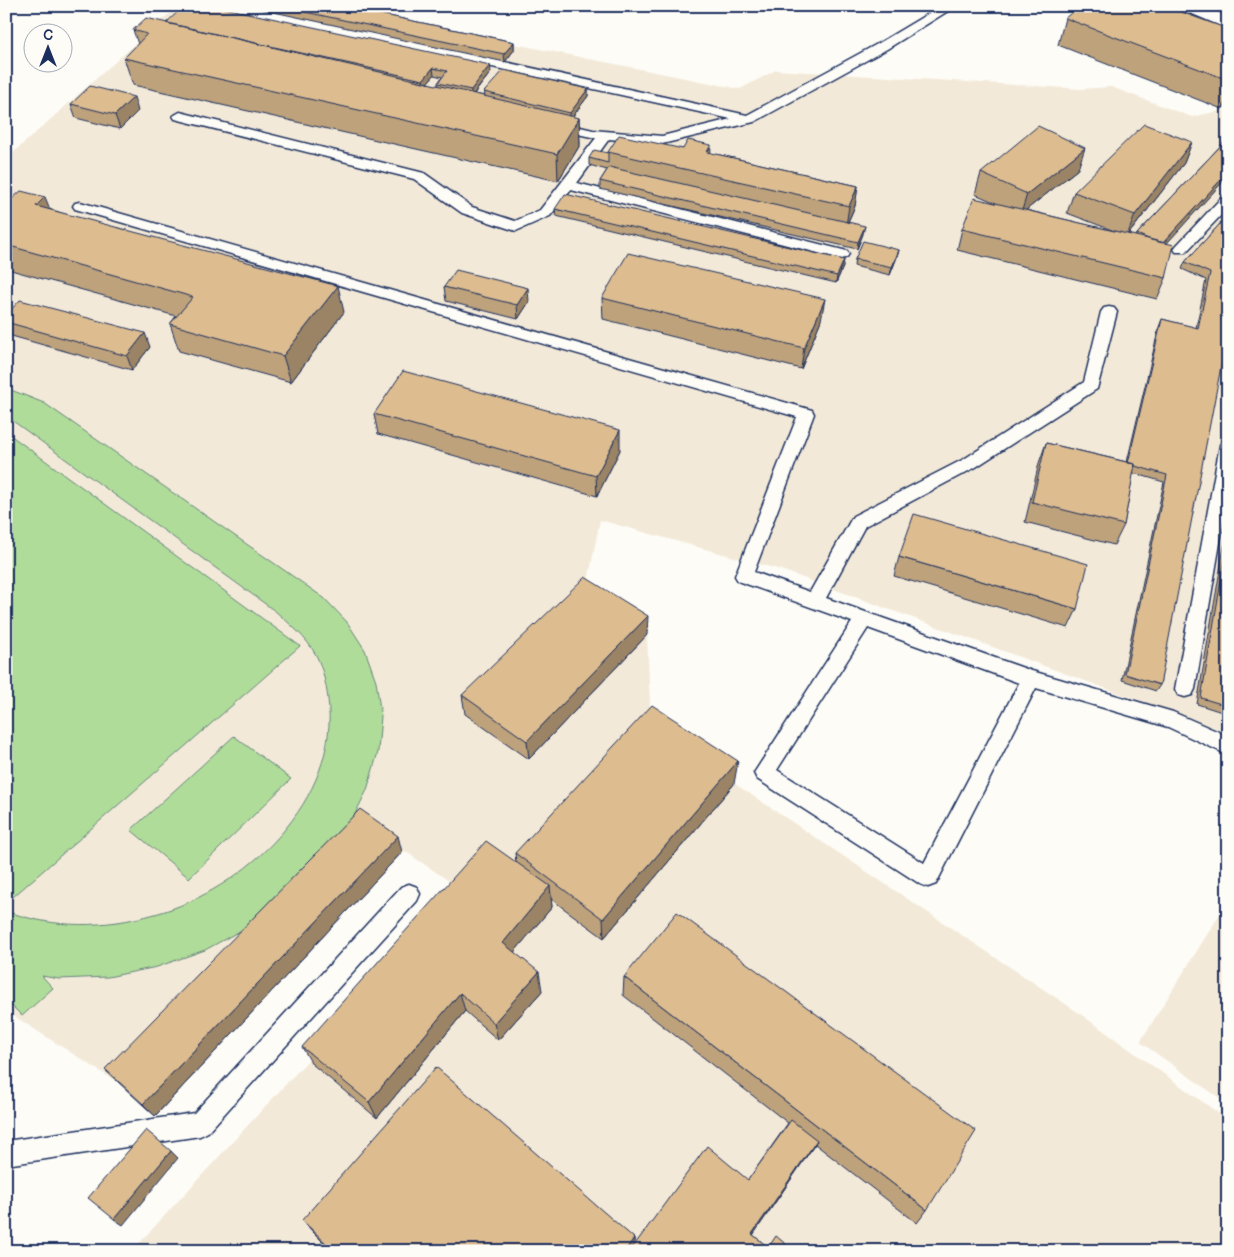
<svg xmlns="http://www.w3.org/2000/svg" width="1234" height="1257" font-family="'Balsamiq Sans',sans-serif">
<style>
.built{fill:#f3e9d8}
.green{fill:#b0dc9a;stroke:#66867c}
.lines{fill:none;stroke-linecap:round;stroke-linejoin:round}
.service-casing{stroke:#1b2f5e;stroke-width:3}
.minor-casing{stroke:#1b2f5e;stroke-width:3}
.service{fill:#fdfcf7;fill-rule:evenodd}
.minor{fill:#fdfcf7;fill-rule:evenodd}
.wall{fill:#bea27c;stroke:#1b2f5e;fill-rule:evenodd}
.shaded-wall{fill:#9b8465;stroke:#1b2f5e}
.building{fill:#ddbc90;stroke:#1b2f5e}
</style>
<rect width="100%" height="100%" fill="#fdfcf7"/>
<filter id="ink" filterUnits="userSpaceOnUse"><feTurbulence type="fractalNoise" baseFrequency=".02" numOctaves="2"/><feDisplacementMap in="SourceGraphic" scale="10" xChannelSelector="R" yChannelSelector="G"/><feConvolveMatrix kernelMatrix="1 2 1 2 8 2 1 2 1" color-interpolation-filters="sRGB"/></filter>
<g filter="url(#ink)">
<path class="built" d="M178,6h147l415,83 36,-19 305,19 30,-2 81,30 36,-8v624l-447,-163 -181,-50 -15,76 62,39 4,93 428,285 149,107v131h-1096l332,-360 -98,-66 -249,257 -111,-71v-852z
M1228,901v203l-88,-62z"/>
<path class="green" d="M6,388l38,15 280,195 23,24 18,28 11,31 5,35 -3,36 -11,38 -19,38 -99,98 -44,24 -48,17 -49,10 -49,2 -17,-3 11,12 -31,28 -16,-16v-89c49,18 99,17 149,3 90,-24 186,-115 173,-215 -2,-15 -5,-30 -12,-44 -10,-18 -26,-31 -41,-44l-269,-195z
M6,432l294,214 -287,251 -7,-6z
M234,736l57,43 -102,99 -58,-48z"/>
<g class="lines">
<g class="service-casing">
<path id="service" d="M225,6h24l498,109 132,-72 62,-37h15l-69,43 -133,73 -92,22 -53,-5 -32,44 270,68 2,3 -2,3 -5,2 -271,-69 -21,26 -34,15 -54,-18 -48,-34 -239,-60 -2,-3 7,-4 244,61 48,34 43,14 25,-11 56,-72 -46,-10 -2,-3 2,-3 5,-1 38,9 69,6 69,-17 -500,-109z
M1228,195v13l-42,44h-10l-2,-3 2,-3 47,-50z
M80,202l732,208 2,4 -60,158 56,20 43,-76 111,-57 120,-77 17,-70 3,-4 5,-1 5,1 3,4 -20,77 -121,78 -111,59 -39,72 206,73 141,41 55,24v19l-60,-28 -132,-39 -100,196 -8,3 -8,-3 -163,-105 -3,-6 98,-151 -114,-41 -3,-5 62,-159 -722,-208 -2,-3 2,-3zM868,628l151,55 -95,180 -147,-93z
M1228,439v57l-33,193 -3,6 -7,2 -7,-2 -3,-6 45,-244 2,-4z
M409,884l8,3 3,7 -3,7 -209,231 -8,4 -194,29v-24l188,-28 207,-226z"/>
</g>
<g class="minor-casing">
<path id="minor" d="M1180,6h24l24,11v12l-45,-19z"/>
</g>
<use href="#service" class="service"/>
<use href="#minor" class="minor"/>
</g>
<path class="wall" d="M246,6h95l173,36v8l-9,12z
M1065,18l163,11v75l-6,5 -164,-64z
M166,23l325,49 -17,22 11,2 -1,-4 104,-3v7l-16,21 7,1 1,27 -22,36 -425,-96 -9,-27 14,-14 -5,-14zM434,75l8,2 -4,6v3l-11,-3z
M71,104l67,7 -18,18 -44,-11z
M1228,138v38l-62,67v35l-9,21 -200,-49 5,-21 34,-26 -21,-9 6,-21 97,-4 -52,41 91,22 -50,-19 7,-21 118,-50 -8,21 -56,72 8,1 1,-2z
M683,149l28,4 147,33 -3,20 -7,16 15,12 -6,15 -257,-60v-8l7,-11 -18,-5v-7l19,-5v-1z
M6,204l44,5 294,103 -53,70 -112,-31 -9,-27 6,-8 -165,-46 -5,5z
M555,209l288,58 -7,16 -280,-67z
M1228,215l-68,470 -4,6 -34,-11 42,-198 -31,-9 -9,52 -10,20 -89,-23 14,-59 7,-20 81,19 32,-135 3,-8 34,9 10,-48 -24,-11 3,-7z
M899,250l-2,7 -7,18 -36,-9 1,-7z
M444,287l85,15 -11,17 -72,-18z
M602,298l219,22 -20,49 -198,-50z
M6,315l144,32 -18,23 -124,-35 -2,-4z
M374,414l246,36 -23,46 -219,-62z
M1228,523v191l-31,-10z
M899,557l178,52 -9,19 -174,-52z
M647,635l-118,124 -64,-45 -3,-19z
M734,784l-130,154 -53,-39 1,8 -38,45 28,39 -44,49 -33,-29 -88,107 -65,-54 -10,-17 214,-184 -1,-10z
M402,852l-247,264 -50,-46z
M624,977l303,233 -10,13 -102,-79 -62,91 15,12 26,4h-462l-19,-19 -11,-12 332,18v8l114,-66 40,-57 -165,-128z"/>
<path class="shaded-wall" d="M514,42v8l-9,12 -1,-8z
M490,65l1,7 -20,25v-7z
M433,68l1,7 -10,12 -1,-7z
M588,89v7l-18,24v-7z
M1228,96v8l-6,5z
M134,97l4,14 -18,18 -5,-14z
M579,118l1,27 -22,36 -1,-27z
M1192,142l-8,21 -57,73 8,-21z
M711,145l-1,21 -3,-14z
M1085,148l-7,21 -57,45 6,-20z
M1228,172v4l-69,76 2,-7z
M858,186l-3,20 -9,20 3,-20z
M45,197l11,27 -20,-18z
M865,226l-2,8 -6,15 1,-7z
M899,250l-2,7 -7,18 2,-8z
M6,259l5,11 -5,5z
M844,260l-1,7 -7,16 1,-7z
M338,286l6,26 -53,70 -8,-26z
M528,288l1,14 -11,17 -1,-14z
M825,299l-4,21 -20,49 3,-21z
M145,333l5,14 -18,23 -5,-14z
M620,430v20l-23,46 -1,-20z
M648,616l-1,19 -118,124 -2,-18z
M738,761l-4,23 -130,154 -1,-19z
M398,836l4,16 -247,264 -12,-12z
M550,886l2,21 -46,55 -3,-19z
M539,972l3,19 -44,49 -4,-17z
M460,993l5,18 -88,107 -8,-16z
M817,1140l-2,4 -64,94 1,-4z
M171,1151l7,7 -55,67 -9,-6z
M634,1238v11l-1,2h-8z"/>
<path class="building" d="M184,6h31l275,59 -19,25 -33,-7 9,-12 -14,-3 -10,12 -257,-57z
M277,6h64l173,36 -10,12z
M1080,6h85l63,23v51l-163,-62z
M146,18l433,100 -22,36 -433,-96 23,-24 -14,-4z
M504,70l84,19 -18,24 -86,-21z
M90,86l44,11 -19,18 -44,-11z
M1144,124l48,18 -57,73 -61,-23z
M1038,126l47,22 -58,46 -46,-21z
M619,135l64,14 5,-9 23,5 -4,7 151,34 -9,20 -241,-54z
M1228,138v34l-65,71 -12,-3 -14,-6z
M594,150l14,3v10l-19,-5z
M609,167l256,59 -7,16 -258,-61z
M21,191l24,6 -9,9 302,80 -55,70 -113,-32 23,-27 -187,-52v-41z
M565,194l279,66 -7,16 -282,-67z
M974,198l200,47 -8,33 -204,-49z
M1228,215v115l-68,355 -35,-11 42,-199 -32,-9v-2l-7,-1 34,-144 36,9 12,-55 -25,-11z
M863,241l36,9 -7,17 -37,-8z
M628,253l197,46 -21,49 -202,-50z
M456,270l72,18 -11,17 -73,-18z
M20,300l125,33 -18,23 -121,-34v-7z
M403,371l217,59 -24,46 -222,-62z
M1046,443l89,21 -11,61 -92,-23z
M914,514l174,50 -11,45 -178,-52z
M1228,540v166l-27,-8z
M585,577l63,39 -121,125 -65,-46z
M652,705l86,56 -135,158 -88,-66z
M360,809l38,27 -255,268 -38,-35z
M486,841l64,45 -47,57 36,29 -45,51 -34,-30 -91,109 -67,-55z
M677,912l299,219 -49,79 -303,-233z
M436,1067l198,171 -9,13h-291l-32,-31z
M791,1120l26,20 -65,94 16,13 -2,4h-136l77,-105 41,34z
M146,1130l25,21 -57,68 -26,-21z
M776,1236l18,15h-28z"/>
</g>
<rect width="1234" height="1257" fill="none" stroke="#fdfcf7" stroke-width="25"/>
<rect x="12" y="12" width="1209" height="1232" fill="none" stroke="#1b2f5e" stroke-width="2" filter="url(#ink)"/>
<g transform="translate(48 48)"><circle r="24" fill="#fdfcf7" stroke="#a3aaba"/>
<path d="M0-4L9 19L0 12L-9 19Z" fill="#1b2f5e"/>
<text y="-8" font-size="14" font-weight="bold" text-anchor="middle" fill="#1b2f5e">С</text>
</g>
</svg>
